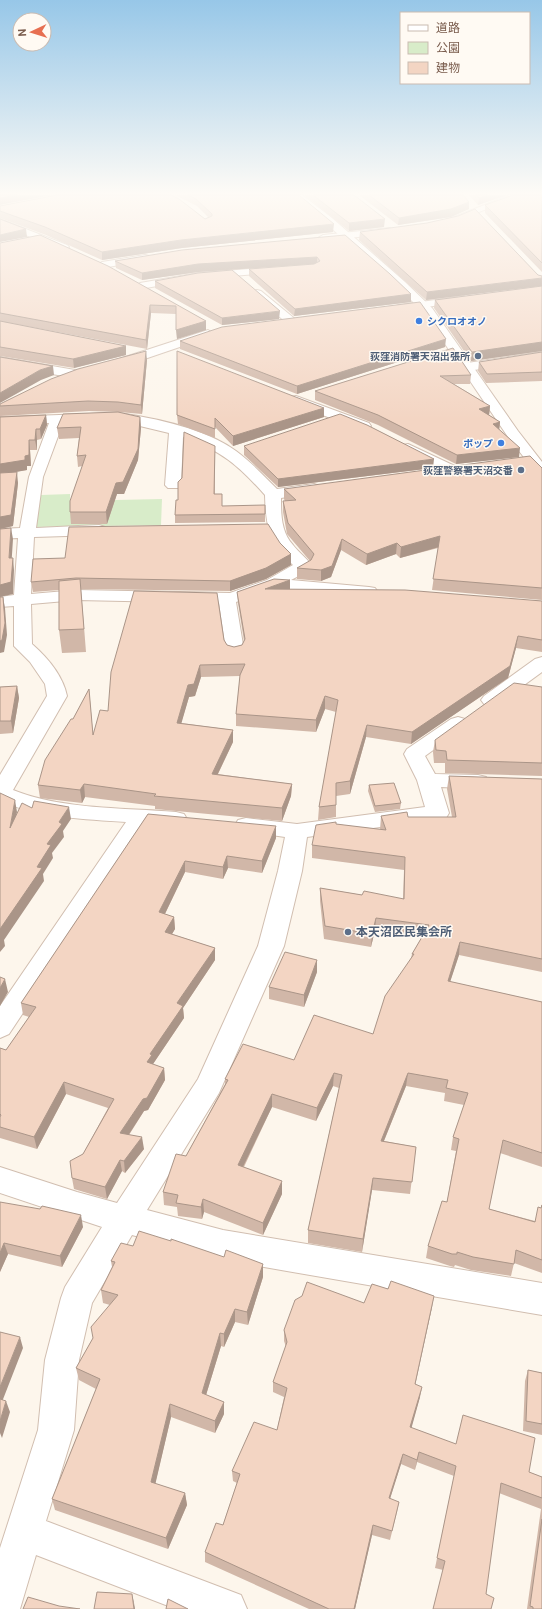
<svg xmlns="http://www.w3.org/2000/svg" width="542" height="1609" font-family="Roboto,'Noto Sans JP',sans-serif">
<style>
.green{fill:#d8ecc9}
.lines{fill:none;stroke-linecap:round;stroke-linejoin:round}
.minor-casing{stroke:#d1beb0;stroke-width:2}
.tertiary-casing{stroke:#d1beb0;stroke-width:2}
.minor{fill:#fff;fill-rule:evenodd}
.tertiary{fill:#fff;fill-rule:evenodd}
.wall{fill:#d1b7a8;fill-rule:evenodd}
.shaded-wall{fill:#aa9588}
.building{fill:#f3d5c3;stroke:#aa9588}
.shop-dot{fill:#3f7fe0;stroke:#fffaf3;stroke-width:1.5}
.service-dot{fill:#5c6f8a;stroke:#fffaf3;stroke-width:1.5}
.labels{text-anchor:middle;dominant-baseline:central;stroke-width:3;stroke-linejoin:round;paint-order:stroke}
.far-shop-label{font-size:10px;font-weight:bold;fill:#366cbe;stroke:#fffaf3;text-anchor:start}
.far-service-label{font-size:10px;font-weight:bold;fill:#4e5e75;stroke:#fffaf3;text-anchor:end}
.service-label{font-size:12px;font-weight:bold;fill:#4e5e75;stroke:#fffaf3;text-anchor:start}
</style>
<rect width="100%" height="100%" fill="#fdf6ec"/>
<path class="green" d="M70,494v7l92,-2 -1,26 -127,2 7,-32z"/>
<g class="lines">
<g class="minor-casing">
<path id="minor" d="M510,195h11l-69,28h-6l-2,-2z
M0,219l67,26 2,2 -2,2h-6l-61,-24z
M390,228l5,3 -2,2 -70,8 -5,-3 5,-3z
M145,255l4,1 1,2 -1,2 -47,8 -5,-3 5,-3z
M277,267l4,1 1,2 -1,2 -83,7 -58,10 -5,-3 5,-3 58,-10z
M257,290l4,1 34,28 2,2 -2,2h-8l-34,-28 -1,-2 1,-2z
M464,296l5,3 -1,2 -69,10 -6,-3 6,-3z
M208,330l6,4 -2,2 -91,31 -4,1 -6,-4 2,-3z
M542,352v8l-75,11 -6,-4 6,-4z
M0,357l75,13 6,4 -6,4 -75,-13z
M296,396l73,27 2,3 -2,3h-10l-68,-26 -2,-3 2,-3z
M119,413c36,5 87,16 117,38 15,11 28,25 41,38l37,-5 5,2 3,3 -3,3 -38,6c0,16 0,34 12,47 6,8 14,13 19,21l-2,4 -19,10 78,7 6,1 3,4 -3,4 -6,1 -95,-8 -38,13 8,49 -2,4 -7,2 -7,-2 -2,-4 -7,-48 -142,-3 -46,4 1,40c16,14 31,32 35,52l-54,94c46,19 112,18 163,22l8,2 3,5 -3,5 -8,2 -28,-2 -139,210 -9,4v-32l126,-184c-43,-3 -86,-4 -126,-21v-26l47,-79 -2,-12 -15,-22 -16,-16v-40l-14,1v-10l14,-2 4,-57 -18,1v-10l20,-1 9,-51 20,-54 -49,2v-8zM119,421l50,12 -4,52 3,3h10l3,-3 2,-48c38,13 56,29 82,58 1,33 4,47 28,70l-26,15 -37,13 -153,-3 -46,4 3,-57 65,-2 6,-2 2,-3 -2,-3 -6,-2 -63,3 7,-51 20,-54z
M408,444l51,24 2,3 -2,3h-10l-46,-23 -2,-3 2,-3z
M542,657v15l-44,32 -7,2 -7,-2 -3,-4 3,-4 51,-37z
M458,717l7,2 3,4 -3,4 -40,29 10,18 43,1 8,2 3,5 -3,5 -8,2 -37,-2 8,26 -3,5 -139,19 -5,34 -18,75 -65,147 -72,117 76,20 319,53v32l-319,-55 -91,-25 -40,68 -13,57 -5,70 -28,91 195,74 6,14h-71l-140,-54 -16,54h-20v-61l38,-118 7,-70 16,-62 4,-11 37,-60 -102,-34v-26l77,25 40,11 81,-124 60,-133 20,-75 7,-34 -47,-7 -3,-5 3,-5 8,-2 51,6 128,-17 -8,-27 -13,-26 3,-5 44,-30z"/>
</g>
<g class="tertiary-casing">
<path id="tertiary" d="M293,195h9l30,23 73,64 27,26 86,123 24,31v13l-5,-1 -29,-37 -84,-124 -33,-33z"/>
</g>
<use href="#minor" class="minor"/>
<use href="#tertiary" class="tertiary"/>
</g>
<path class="wall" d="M57,195h242l34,37 -151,16 -80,12 -56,-25 -46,-17v-12zM172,195l5,1 20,10 11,11 -3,2z
M304,195h50l30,32 -35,4z
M359,195h104l6,14 -18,8 -53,8z
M469,195h38l-29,10z
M542,195v77l-57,-59v-8z
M360,232l178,43 4,11 -116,14 -67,-60z
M40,235l166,86v9l-29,9 -1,-25 -25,-1 -4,36 -137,-26 116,23v9l-52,13 -74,-12v-113z
M345,235l66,67 -117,14 -45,-40v-7l65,-5h1l-117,8 -56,8 -26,-12 -1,-7z
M155,281l124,38 -57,6 -67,-37z
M542,286v65l-71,10 -37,-53 1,-8z
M180,341l265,6 -148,47 -117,-45z
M453,348l18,27 -1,9h-16l36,22 -1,9 11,7 -1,7 20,28 -63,7 -78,-39 -63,-25v-9z
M542,353v28l-56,2 -8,-12 1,-9z
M147,360l-5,54 -23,-2 -30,-1 -89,5v-12z
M324,408v9l-91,29 -18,-19v11l-37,-14 -1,-9z
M46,415l1,10 -6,14 -4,1v10h-7l1,16h-4v4l-14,2 5,11 -5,43 -13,3v-112z
M140,417l1,11 -3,32 -14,34h-7l-10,30h-36l-1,-12 12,-46 -4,1 -1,-11 2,-18 -20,1 -2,-11z
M244,446l189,22 -155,19 -34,-32z
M215,453v41l7,12 43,8v8l-90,1v-8l3,-15z
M542,468v132l-110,-10 6,-42 -38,10 -4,-4 -30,11 -25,-15 -10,27 -10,4 -24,-2v-11l13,-7 -23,-27 -4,-22v-11h2l-1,-2v-10z
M280,543l11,11v11l-25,14 -36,12 -149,-2 5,63 -24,1 -3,-23v-40l-26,2 -2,-10 34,-24z
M290,580v9l252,12v51l-26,-4 -8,30 -97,66 -45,-7 -16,57 -14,2v21l-18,3 1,-13 17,-95 -11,-3 -9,23 -80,-6v-12l4,-38 -39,1 -6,19 -6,1 -8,26 52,7v12l-15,32 74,10 -1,12 -9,25 -127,-12v-3l-70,-9 -3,6 -42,-5 -2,-13 51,-96 4,45 15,-23 116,-71 3,5 7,2 8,-2 2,-4 -6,-38 -1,-11z
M17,686l2,12 -6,35 -13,1v-47z
M542,687v89l-97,-3v-10h-11l-1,-11 2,-12z
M449,776l93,3v193l-83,-17 -9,27 92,20v165l-42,-14 -11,56 46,12 6,-13 1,-4v69l-28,-10 -3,13 -40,-6 -16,-5 -1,2 -4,-1 -24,-8 2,-12 19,-44 9,-51 -5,-1 2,-13 11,-32 -20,-4 1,-8 -39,-7 -22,55 32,6 -6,47 -38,-4 -10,62 -54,-9v-13l31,-142 -6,-2 -17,35 -44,-14 -28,60 38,27 -19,41 -59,-23 -2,7 -24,-3 -1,-9 -13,-2 -1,-13 23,-36 39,-72v-5l69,-19 79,-26 38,-76 1,-4 10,-17 -47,-7 -4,17 -47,-8 -4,-38v-13l42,7 41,4 1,-29 -92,-12v-13l24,-21 44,6 1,-14 27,1h44l-5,-28z
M369,785l32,18 -1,6 -25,3 -7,-21z
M148,814l128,24 -14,35 -34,-5 -5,11 -38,-7 -20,42 9,3 1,12 -3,5 43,14v12l-32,48 1,10 -31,46v1l11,3 1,12 -17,30 -4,1 -15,24 15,14 -19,24 -3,-2 -15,28 -33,-10 -2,-11 11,-24 25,-46 -42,-14 -29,55 -37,-11v-90l6,2 23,-33 -6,-2 -2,-12z
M317,960v12l-13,35 -35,-8v-12z
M0,1202l83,25 -21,40 -54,-13 -8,18z
M133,1246l91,11 39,7v13l-15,48 -13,-3 -11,25 -3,-1 -15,49 18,7v12l-9,19 -44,-16 -16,67 30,9 2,12 -19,44 -113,-39 -3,-11 44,-110 -17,-9 -3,-12 17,-30 17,-33 -7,-2 -2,-13 11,-23 -1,-6z
M364,1303l68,4 -17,77 5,13 -9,31 118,44 13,5v132h-15l14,-100 -42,-16 -13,101 5,15 -48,-39 -8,-2 19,-92 -37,-14 -2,8 -14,-6 -11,35 9,3 -2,10 -7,28 -18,-5 -17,74h-46l-104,-47v-10l18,-27 14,-42 -4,-2 -1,-10 45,-41 7,-33 -11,-5v-10l13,-35 -2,-6v-11z
M528,1370l14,3v62l-19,-4 2,-50z"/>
<path class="shaded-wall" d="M17,195h35l-52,10v-7z
M488,195h19l-29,10 1,-7z
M469,202v7l-18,8 -53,8 1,-7z
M385,219l-1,8 -35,4v-8z
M334,224l-1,8 -151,16 -80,12v-8l79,-12z
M26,229l1,8 -27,5v-7z
M317,257v7l-119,8 -56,8v-7l56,-9z
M542,278v8l-116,14 1,-8z
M411,294v8l-117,14 1,-7z
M150,305l1,8 -4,36 -1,-9z
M280,311l-1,8 -57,6v-7z
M206,321v9l-29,9 -1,-9z
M446,339l-1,8 -148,47v-8z
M542,342v9l-71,10 1,-9z
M126,346v9l-52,13 -1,-9z
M146,351l1,9 -5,54 -1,-9z
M53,366l1,9 -13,5 -41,23v-10l40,-23z
M490,406l-1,10 -10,-7z
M324,408v9l-91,29v-10z
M46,415l1,10 -6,14 -1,-10z
M140,417l1,11 -3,32 -14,34h-7l-10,30 -1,-12 10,-29z
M500,422l-1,10 -6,-8z
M36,429l1,11v10l-2,-10z
M29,440l1,10 1,16h-4v4l-27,5v-11l25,-8z
M520,448l-1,9 -63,7 1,-9z
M434,459l-1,9 -155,19v-8z
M17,472l1,11 -5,43 -13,3v-12z
M11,528l2,11 -2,31 -2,-12z
M440,536l-1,11 -39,11 1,-11z
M342,539l-1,11 -10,27 -10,4v-11z
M397,543l-1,11 -30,11 1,-11z
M291,554v11l-25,14 -36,12v-10z
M13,558l1,12 -1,24 -13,3v-12z
M290,580v12l-25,-3z
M3,597l2,11 2,27 -3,17 -4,1v-12z
M518,636l-2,12 -8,30 -97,66 1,-12z
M200,665l1,12 -6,19 -6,1 -11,38 -1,-12 11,-38z
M17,686l2,12 -6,35 -2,-12z
M325,696v13l-9,23v-12z
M367,725l-1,12 -16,57v-13z
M233,730v12l-21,44v-12z
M84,784l1,13 -3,6 -2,-13z
M292,784l-1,12 -9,25v-13z
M15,800l2,12 -5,28 -2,-12z
M69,807l2,12 -8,12 1,6 -12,16 1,5 -10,16 1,7 -40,59 1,6 -5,6v-23l37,-62 10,-23 12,-22z
M276,826v12l-14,35v-12z
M227,856l1,12 -5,11v-12z
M185,861v11l-25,52 -1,-12z
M174,917l1,12 -9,15 -1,-12z
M376,918l-1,12 -4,17 1,-13z
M460,942l-1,13 -13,39 2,-13z
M215,948v12l-32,48 1,10 -31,46v3l-6,-5 3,-8 27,-51z
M317,960v12l-13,35v-12z
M5,979l3,13 -8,14v-18z
M164,1068l1,12 -17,30 -4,1 -22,34 -2,-12z
M334,1073l-1,13 -17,35 1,-13z
M408,1073l-2,13 -27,67 2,-12z
M64,1082l2,12 -29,55 -3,-12z
M272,1094v13l-34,70v-12z
M142,1137l2,12 -19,24 -1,-12z
M120,1160l2,11 -15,28 -2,-12z
M373,1178l-1,12 -10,62 1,-13z
M282,1181v13l-19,41v-12z
M203,1199l1,13 -2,7 -1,-12z
M81,1215l2,12 -21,40 -2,-11z
M4,1243l4,11 -8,18v-19z
M263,1264v13l-15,48 -1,-13z
M434,1296l-2,11 -19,88 2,-11z
M235,1309v13l-11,25v-13z
M220,1333l1,13 -18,59 -1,-12z
M20,1337l3,11 -23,59v-20z
M422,1387l-2,10 -11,40 1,-10z
M6,1401l4,11 -8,26 -2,-5v-12z
M224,1402v12l-9,19v-12z
M170,1404l1,13 -18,77 -2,-12z
M419,1452l-2,10 -2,8 2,-10z
M403,1454l-2,10 -14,44 2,-10z
M185,1493l2,12 -19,44 -2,-11z
M373,1525l-1,10 -17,74h-1z
M132,1594l2,9 1,6h-1z"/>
<path class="building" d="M0,195h17l-17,3z
M57,195h114l8,4 26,20 7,-3v-2l-16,-15 -8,-4h111l35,29 -153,16 -79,12 -57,-25 -45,-16v-5z
M313,195h41l31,24 -36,4z
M369,195h94l6,7 -18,7 -52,9z
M476,195h12l-9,3z
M513,195h29v68l-57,-58z
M475,209l63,66 4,1v2l-115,14 -67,-60 67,-9 31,-7z
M0,219l26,10 -26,6z
M40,235l68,31 98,55 -30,9v-24l-26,-1 -4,35 -146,-27v-70z
M345,235l45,39 21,20 -116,15 -46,-40 65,-5 6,-3 -3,-4 -119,7 -56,9 -27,-12 67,-11z
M232,270l48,41 -58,7 -67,-37 43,-8z
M542,286v56l-70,10 -37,-52z
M420,302l26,37 -149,47 -117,-45 42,-14z
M0,321l126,25 -53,13 -73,-12z
M453,348l18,27 -31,1 50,30 -11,3 21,13 -7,2 27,24 -63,7 -79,-40 -63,-24z
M146,351l-5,54 -23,-3 -30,-1 -88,5v-2l51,-25 27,-10z
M177,351l147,57 -91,28 -18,-18v11l-38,-14z
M542,352v20l-55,2 -8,-12z
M0,357l53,9 -13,4 -40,23z
M118,412l22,5 -2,32 -15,33 -7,1 -10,29h-36v-11l16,-46 -9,1 4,-29 -24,1 6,-14z
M340,414l27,11 67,34 -156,20 -34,-33z
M46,415l-6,14h-4l-1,11h-6v15l-4,1v4l-25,4v-47z
M184,432l31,14 -1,48h8v12l43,-1v9l-90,1 1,-15h2v-18l4,-4z
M530,456l12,12v120l-109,-9 7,-43 -39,11 -4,-4 -30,11 -25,-15 -10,27 -11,4 -24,-2 14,-8 3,-6 -26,-31 -5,-22 13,-1 -12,-11z
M17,472l-6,43 -11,2v-44z
M268,524l12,19 11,11 -25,14 -36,13 -154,-3 -45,4 2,-23 32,-1 4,-31z
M11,528l-2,30h4l-2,24 -11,3v-56z
M80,579l4,50 -25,1v-49z
M274,579l16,1 -25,9 140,1 137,11v39l-24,-4 -8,30 -98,66 -45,-7 -17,56 -14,2v22l-17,2 19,-107 -13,-4 -9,24 -80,-6 4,-39 5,-11 -45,1 -6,19 -6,1 -11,38 56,7 -21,44 80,10 -10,24 -128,-12 2,-2 -72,-10 -4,6 -42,-5 7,-25 26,-41h2l16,-30 4,46 7,-25 8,1 3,-39 23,-81 83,2 7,47 3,5 7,2 8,-2 3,-6 -8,-47z
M0,597h3l2,26 -3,17 -2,1z
M514,683l28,4v76l-95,-3 -1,-9 -10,-1 -1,-10z
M17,686l-6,35h-11v-34z
M449,776l93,3v180l-82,-17 -12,39 94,21v151l-39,-13 -14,69 46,13 3,-15 3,1 1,-3v55l-26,-10 -2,14 -41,-7 -16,-5v2h-5l-24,-8 14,-45 5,1 12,-63 -6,-2 15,-44 -22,-5 2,-8 -40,-7 -27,68 35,6 -4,35 -39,-4 -10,61 -55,-9 34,-155 -8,-2 -17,35 -45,-14 -34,71 44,16 -19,42 -60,-24 -2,8 -25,-4 2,-8 -15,-3 13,-38 10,2 42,-76 -3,-1 18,-35 51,16 20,-45 59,19 12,-38 29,-42h-2l17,-29 -53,-7 -4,16 -47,-8 -5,-38 42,7 2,-4 40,8 1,-42 -93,-12 4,-20 20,-3v2l50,6 -5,-14 26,-4 1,5h48z
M394,783l7,20 -26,3 -6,-21z
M0,793l15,7 -5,28 12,-25 10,5 2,-7 35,6 -10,15 3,2 -15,20 4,1 -14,22 5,1 -42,61z
M148,814l128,12 -14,35 -35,-5 -4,11 -38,-6 -26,51 15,5 -9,15 50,16 -38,55 6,3 -33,48 2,1 -5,7 17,6 -17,30 -4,1 -23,34 22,4 -18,24 -4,-1 -15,27 -33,-9 -2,-17 13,-7 31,-55 -50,-17 -30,55 -34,-10v-10l1,-2 -1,-1v-66l6,2 30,-43 -15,-4z
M285,952l32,8 -13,35 -35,-8z
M0,977l5,2 -5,9z
M0,1202l40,7 2,-3 39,9 -21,41 -56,-13 -4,10z
M139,1231l32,10v-2l53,18 2,-7 37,14 -16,48 -12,-3 -11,25 -4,-1 -18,60 22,9 -9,19 -45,-17 -19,78 34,11 -19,45 -114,-39 48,-120 -24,-11 17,-30 -2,-11 27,-32 -17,-5 14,-28 -4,-1 10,-18 12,3z
M391,1281l43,15 -19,88 7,3 -12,40 46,17 7,-29 72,23 -6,34 13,5v21l-41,-15 -15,111 8,4 -3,11h-58l12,-48 -8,-3 19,-92 -37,-14 -2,8 -14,-6 -14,44 10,4 -7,29 -19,-6 -19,84h-25l-124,-57 11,-29 7,2 17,-51 -8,-3 22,-49 23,8 10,-42 -14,-6 14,-40 -3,-12 11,-30 7,-4 5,-14 57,21 8,-19 16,5z
M0,1332l20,5 -20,50z
M528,1370l14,3v51l-16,-3z
M0,1399l6,2 -6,20z
M542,1519v90h-9v-2l-3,-1z
M97,1592l35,2 2,15h-40z
M28,1597l31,9 21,3h-57z
M168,1599l20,10h-22z"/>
<linearGradient id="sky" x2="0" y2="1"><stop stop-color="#97c7e8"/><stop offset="0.46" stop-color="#fefbf6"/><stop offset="1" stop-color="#fefbf6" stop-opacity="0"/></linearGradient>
<rect width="542" height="420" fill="url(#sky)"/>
<g class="shop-dot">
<circle cx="419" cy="321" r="4"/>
<circle cx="501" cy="443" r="4"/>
</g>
<g class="service-dot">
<circle cx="478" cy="356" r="4"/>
<circle cx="521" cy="470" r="4"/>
<circle cx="348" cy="932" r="4"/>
</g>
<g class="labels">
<g class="far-shop-label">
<text x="427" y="321">シクロオオノ</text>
<text x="493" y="443" text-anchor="end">ポップ</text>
</g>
<g class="far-service-label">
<text x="470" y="356">荻窪消防署天沼出張所</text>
<text x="513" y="470">荻窪警察署天沼交番</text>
</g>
<g class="service-label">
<text x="356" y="932">本天沼区民集会所</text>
</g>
</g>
<rect x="400" y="12" width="130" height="72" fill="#fffaf3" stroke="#cabbb1"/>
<rect x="408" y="25" width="20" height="6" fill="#ffffff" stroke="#cabbb1"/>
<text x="436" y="32" font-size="12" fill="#7a5c4d">道路</text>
<rect x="408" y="42" width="20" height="12" fill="#d8ecc9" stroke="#cabbb1"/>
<text x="436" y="52" font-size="12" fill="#7a5c4d">公園</text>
<rect x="408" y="62" width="20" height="12" fill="#f3d5c3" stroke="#cabbb1"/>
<text x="436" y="72" font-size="12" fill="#7a5c4d">建物</text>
<g transform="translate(32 32) rotate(266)"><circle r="19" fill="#fffaf3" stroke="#cabbb1"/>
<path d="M0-3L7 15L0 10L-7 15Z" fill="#e76f51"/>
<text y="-6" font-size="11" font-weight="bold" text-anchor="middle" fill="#7a5c4d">N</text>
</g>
</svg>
